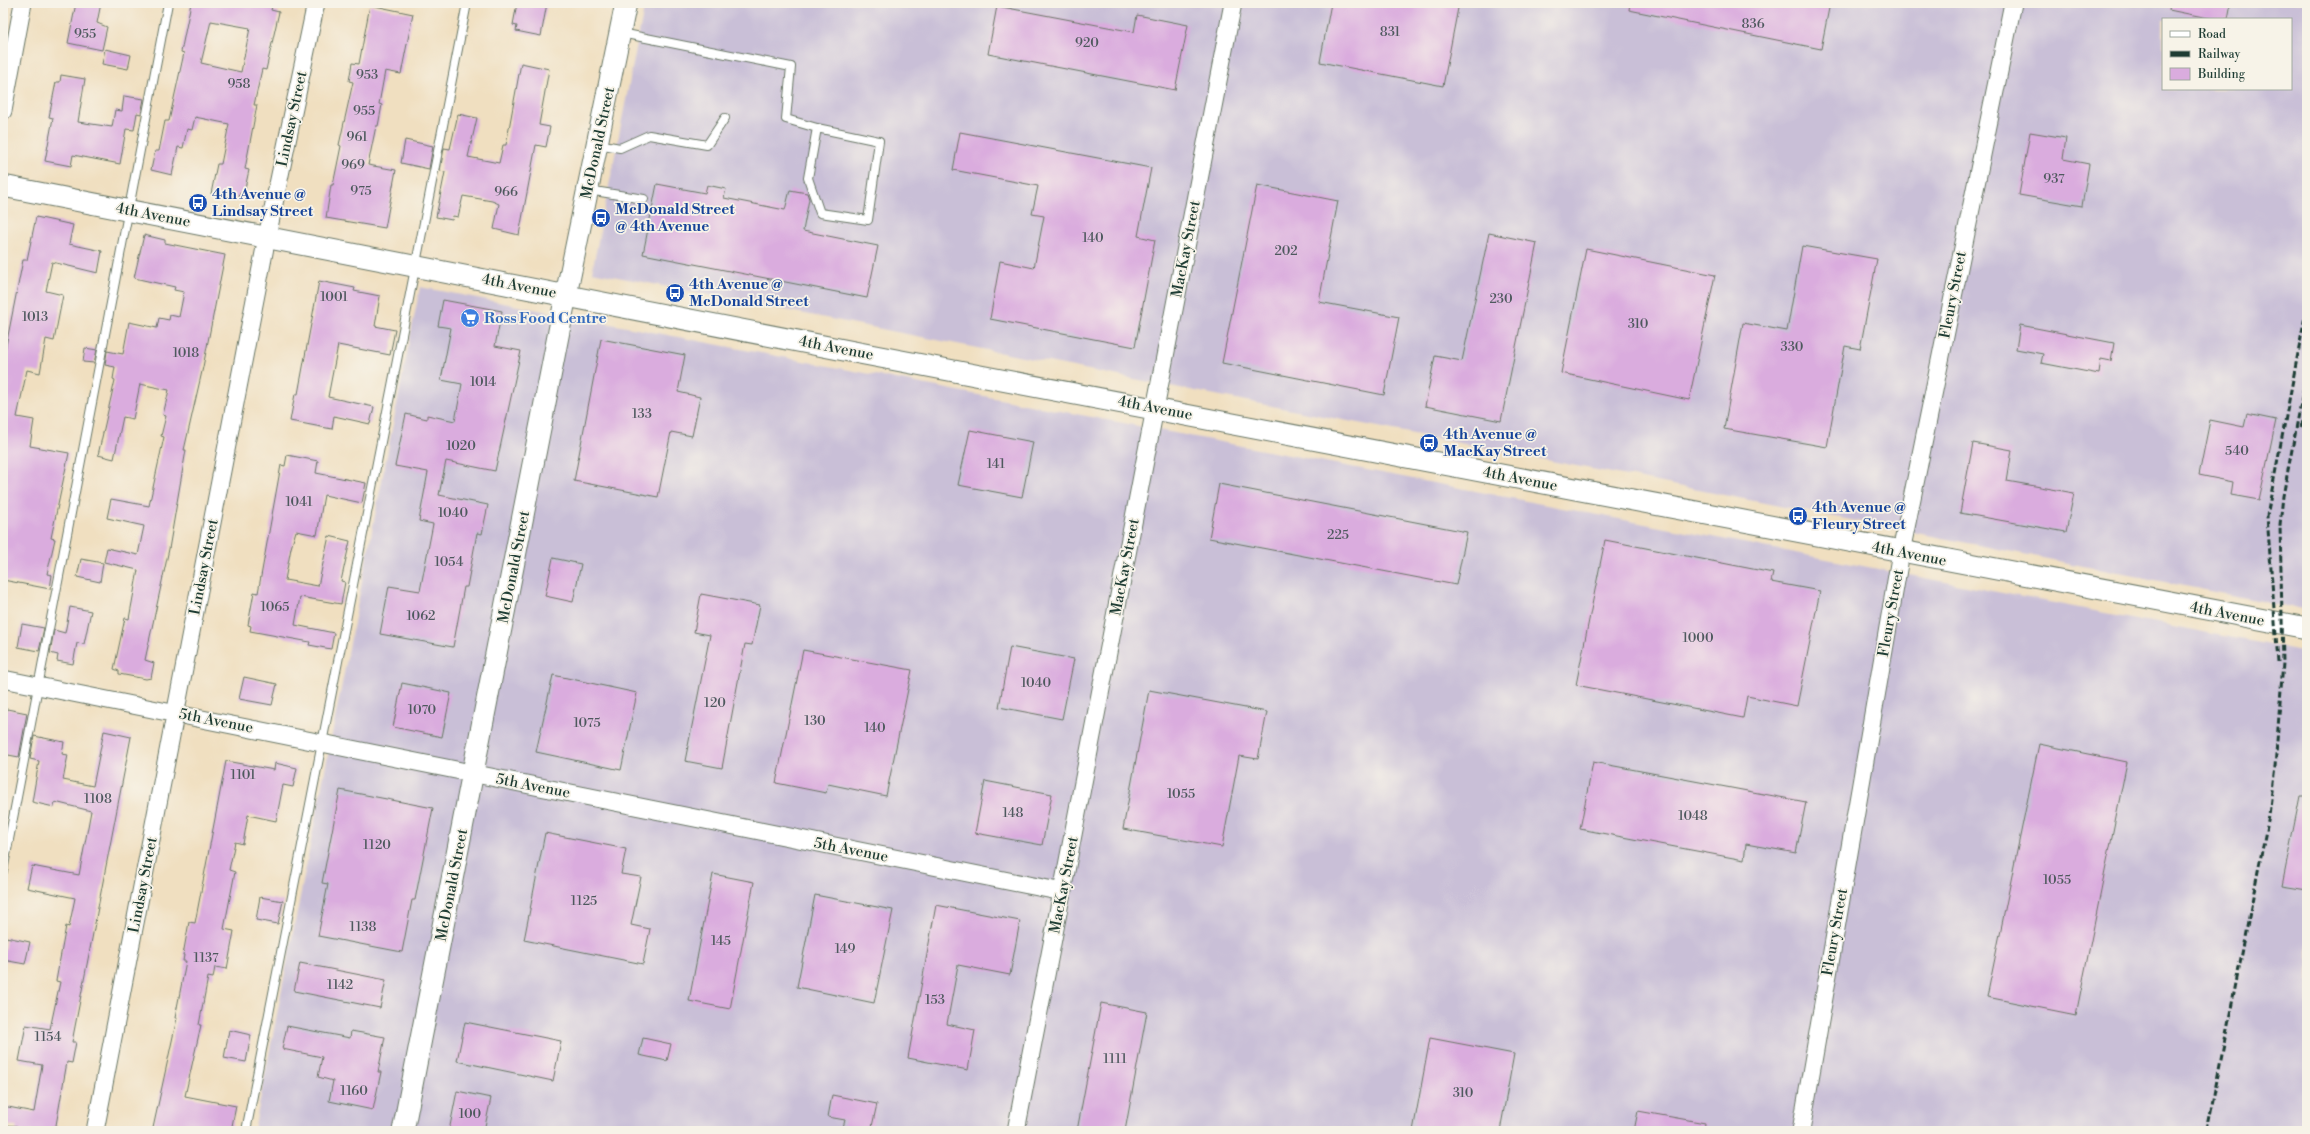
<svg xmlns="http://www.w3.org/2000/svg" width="2310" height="1134" font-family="'Libre Bodoni',serif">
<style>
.industrial{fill:#c9bfd7;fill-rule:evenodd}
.building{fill:#daacde;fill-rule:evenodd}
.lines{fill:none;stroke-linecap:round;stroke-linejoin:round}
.service-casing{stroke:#687665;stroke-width:10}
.minor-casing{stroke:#687665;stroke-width:19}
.tertiary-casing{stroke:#687665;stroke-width:23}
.service{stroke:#fff;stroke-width:8}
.minor{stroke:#fff;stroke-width:17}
.tertiary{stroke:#fff;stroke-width:21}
.rail{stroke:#1f3d34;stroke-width:3;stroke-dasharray:6 3;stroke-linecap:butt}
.labels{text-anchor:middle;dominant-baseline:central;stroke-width:3.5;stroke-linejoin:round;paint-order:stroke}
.number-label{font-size:13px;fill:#4e595e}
.street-label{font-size:15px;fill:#1f3d34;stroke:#f7f3e8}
.transit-label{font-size:15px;font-weight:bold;fill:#164399;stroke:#f7f3e8;text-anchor:start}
.shop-label{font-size:15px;font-weight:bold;fill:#366cbe;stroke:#f7f3e8;text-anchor:start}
</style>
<rect width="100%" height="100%" fill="#f7f3e8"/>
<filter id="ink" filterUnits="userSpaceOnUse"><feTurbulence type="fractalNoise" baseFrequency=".025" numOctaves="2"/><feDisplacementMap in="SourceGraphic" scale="8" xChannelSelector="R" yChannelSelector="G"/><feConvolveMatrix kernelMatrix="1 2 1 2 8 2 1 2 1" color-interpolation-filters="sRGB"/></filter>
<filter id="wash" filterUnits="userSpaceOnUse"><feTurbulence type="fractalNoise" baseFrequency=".012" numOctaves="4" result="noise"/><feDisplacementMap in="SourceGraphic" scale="16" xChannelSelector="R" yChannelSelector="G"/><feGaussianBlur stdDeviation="0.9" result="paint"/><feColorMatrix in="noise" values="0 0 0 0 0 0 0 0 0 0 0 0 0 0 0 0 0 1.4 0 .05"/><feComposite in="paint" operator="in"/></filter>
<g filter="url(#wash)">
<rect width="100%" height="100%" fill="#f0dfc0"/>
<path class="industrial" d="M645,3h1662v607l-1715,-338zM2163,19h128v70h-128z
M420,287l1887,365v479h-2053z"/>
<g id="blocks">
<path class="building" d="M76,3h25l-4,20 10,4 -5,23 -34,-7z
M191,3h82l-2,7 8,2 -13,58 -4,-1 -8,36h3l-12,64 4,1 -5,23h-4l-1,6 -28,-5 6,-30h4l8,-40 -34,-7 -3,13 -5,-1 -4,19 -5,-1 -6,28 -21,-5 4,-19h4l6,-30h4l15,-68 -3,-1zM211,21l39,7 -9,44 -40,-9z
M517,3h30l-6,33 -25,-5 1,-5 -4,-1z
M1331,3h128l-16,83 -123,-24z
M1630,3h200l-9,46 -192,-39z
M2170,3h61l-3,16h-15l-44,-9z
M370,5l43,9 -12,60 -16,-3 -6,33 3,1 -4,21h-2l-8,39 28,5 -11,58 -59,-10 5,-33h2l8,-39 -2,-1 14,-63 -4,-1 3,-18 7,1z
M997,6l137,26 3,-17 51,10 -13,65 -187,-36z
M105,49l26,6 -3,14 -26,-5z
M521,63l28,6 -10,56 11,2 -4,20 -10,-2 -17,90 -25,-6 5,-25 -7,-3 -29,-5 -5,21 -5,-1 -1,4 -16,-3 9,-45 -5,-1 4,-23 6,1 8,-35 19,4 -9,39 31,6 4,-18h3z
M61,75l24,4 -7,43 34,5 3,-17 7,1 2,-15 20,3 -3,15 -4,-1 -3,17 -8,-1 -6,35 -47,-9 -2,11 -26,-5 8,-43 -4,-1 7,-35h4z
M960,132l191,36 -13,68 17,4 -20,107 -145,-28 10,-58 34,7 10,-52 -12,-2 6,-28 -85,-16z
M2030,132l36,6 -3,21 26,5 -7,42 -63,-11z
M405,140l28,6 -4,23 -28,-6z
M657,184l48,9 2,-8 19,4 -2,9 61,12 5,-20 17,3 2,6 -6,32 75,15 -11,52 -224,-44z
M1257,185l81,16 -19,101 80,15 -15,78 -162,-32z
M36,217l37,8 -4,19 33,7 -4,22 -46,-11 -6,29 17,4 -9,46 -8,-2 -6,34 -13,-3 -10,47 17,3 -4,26 39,7 -18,85 4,1 -8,35 5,1 -2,14 -47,-9v-219l20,-101h4z
M1489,233l48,10 -36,178 -76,-15 10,-50 27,5z
M144,235l21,5v3l60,12 -22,112 -19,83h2l-17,99 -24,111 9,3 -3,15 -5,1 -27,-5v-3l-5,-2 11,-51 4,1 9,-49 -34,-8 3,-14 31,7 6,-29 -37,-8 4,-19 38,7 15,-69 -3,-1 5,-20 -3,-1 6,-25 -29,-6 -7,35 -10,-2 -9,42 -16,-4 17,-75 -2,-1 2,-12 -10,-2 2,-14 16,3 6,-32 28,6 2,-10 10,2 1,-5 9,2 5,-25 -10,-2 1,-3 -41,-9z
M1802,246l75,13 -17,90 -15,-3 -18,101 -103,-18 19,-106 44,8z
M1586,249l129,26 -26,125 -128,-27z
M319,281l36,7 -1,3 26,5 -5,30 20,4 -5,25 -52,-10 -10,52 46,10 -4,17 -36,-8 -2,13 -42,-8 5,-27h3z
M443,300l59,11 -7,35 26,5 -26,120 -49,-10 -7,34 49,10 -6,29 -5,-1 -10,54h-3l-11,60 -73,-13 9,-48 31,5 13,-67 -14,-3 9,-49 -33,-6 11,-52 21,5v-4l28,6 7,-37 -21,-4 10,-52 -13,-2z
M2020,325l94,18 -3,18 -10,-2 -2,15 -58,-11 2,-9 -27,-5z
M601,339l84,16 -7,37 22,5 -8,39 -21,-4 -13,65 -84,-16z
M85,348l12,2 -3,13 -11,-1z
M2247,414l29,6 -17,80 -28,-5 2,-13 -34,-7 11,-55 34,7z
M970,430l63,12 -11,55 -64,-12z
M1973,443l39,7 -5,31 67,12 -8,39 -106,-19z
M287,455l31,6 -2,12 50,10 -4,20 -38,-8 -7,40 -21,-4 -5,17 -6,32 33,6 11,-50 21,5 -9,40 4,1 -4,22 -41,-7 -5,28 39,8 -3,16 -22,-4 1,-3 -60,-11 1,-5 -3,-1 6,-33 4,1 23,-128 4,1z
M1219,484l248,48 -11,53 -247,-47z
M1605,540l168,33 -2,9 49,9 -23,115 -50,-10 -4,22 -167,-33z
M553,558l28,6 -8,38 -28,-6z
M81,559l22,4 -3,19 -23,-5z
M701,594l59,11 -8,40 -7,-1 -23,124 -37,-7 25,-126 -16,-3z
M70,607l21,4 -7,33 -7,-1 -4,21 -16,-3 1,-6 -8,-2 4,-23 11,3z
M22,624l22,4 -5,23 -21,-4z
M1010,647l64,12 -12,60 -63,-12z
M803,650l109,20 -26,126 -58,-12 -2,9 -50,-10z
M553,675l84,18 -16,77 -85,-18z
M244,677l33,7 -5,21 -33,-6z
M402,683l49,10 -9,44 -49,-10z
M1149,690l118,22 -9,47 -19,-3 -17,91 -99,-18z
M7,709l20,4 -8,44 -16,-3v-20z
M104,731l27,6 -59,305h4l-4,21 -5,-1 -12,69h-39l1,-5 -14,-1v-19l31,6 8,-47 -23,-4 7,-36 24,4 10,-47 -4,-1 10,-55 3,1 6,-29 -48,-10 5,-22 47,9 12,-64 -36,-9 -1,5 -22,-5 7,-41 -9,-2 4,-23 30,6 -2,12 6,1 -5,25 30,6z
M2039,744l88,18 -51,253 -89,-18z
M226,761l48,9 1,-7 22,5 -4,19 -10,-2 -7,36 -28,-6 -5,29 -8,-2 -6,28 6,2 -11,57 10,2 -7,38 -12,-2 -2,11 -5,-1 -9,48h2l-16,71 51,10 -5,25h-63l-15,-3 24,-110h-2l11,-57h-3l1,-6h-1l6,-33 6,1z
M1593,762l213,40 -10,51 -50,-9 -2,16 -164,-31z
M985,781l67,13 -10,51 -67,-12z
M340,790l93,18 -18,92h-3l-10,52 -84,-16 10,-52 -6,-1z
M2300,796h7v94l-25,-4z
M545,833l81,16 -5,25 20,3 -10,48 19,4 -7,35 -119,-24z
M713,874l41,8 -24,127 -41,-8z
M815,895l78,15 -19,93 -77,-16z
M260,897l23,4 -5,23 -22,-4z
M936,905l84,16 -10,54 -52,-10 -11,59 28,6 -7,40 -60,-12z
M6,937l24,5 -5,22 -22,-4z
M300,963l86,17 -6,28 -86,-17z
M1101,1003l46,9 -22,119h-48z
M465,1022l96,19 -8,40 -96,-20z
M287,1026l63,12 1,-7 34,6 -7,35h3l-8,38 -44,-9 4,-20 -15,-4 4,-20 -40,-8z
M229,1030l22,5 -5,27 -22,-4z
M643,1038l28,6 -4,17 -28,-6z
M1430,1038l84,16 -14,77h-87z
M457,1091l34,7 -7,33h-35z
M832,1095l45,9 -6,27h-29l3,-11 -17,-3z
M1638,1111l67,12 -1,8h-70z"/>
</g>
</g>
<g filter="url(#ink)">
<use href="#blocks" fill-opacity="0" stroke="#687665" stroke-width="1"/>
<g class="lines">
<g class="service-casing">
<path id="service" d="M621,33l170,34 -5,52 31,9 62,13 -11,79 -48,-7 -12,-35 9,-50
M598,144l22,4 29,-13 58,10 18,-27
M588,190l56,9
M3,871l165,-868
M246,1131l221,-1128"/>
</g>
<g class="minor-casing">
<path id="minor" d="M3,111l20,-108
M3,679l1060,213
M95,1131l172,-894 49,-234
M1016,1131l217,-1128
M1801,1131l100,-579 112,-549"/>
</g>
<g class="tertiary-casing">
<path id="tertiary" d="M3,186l851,166 1453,276
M403,1131l163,-836 60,-292"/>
</g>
<use href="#service" class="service"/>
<use href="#minor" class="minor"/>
<use href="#tertiary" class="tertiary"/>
<path class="rail" d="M2301,427l6,-17
M2278,662l-11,-146 40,-210
M2207,1131l62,-316 6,-48 8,-104 -3,-138 3,-29 24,-124"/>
</g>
</g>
<defs>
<g id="bus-disc" transform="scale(1)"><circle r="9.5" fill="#1a4fb4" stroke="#f7f3e8"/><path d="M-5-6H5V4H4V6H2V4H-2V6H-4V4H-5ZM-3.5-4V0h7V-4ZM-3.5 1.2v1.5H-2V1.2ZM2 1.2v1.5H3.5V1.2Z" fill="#fff"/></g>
<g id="supermarket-disc" transform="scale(1)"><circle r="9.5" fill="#3f7fe0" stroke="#f7f3e8"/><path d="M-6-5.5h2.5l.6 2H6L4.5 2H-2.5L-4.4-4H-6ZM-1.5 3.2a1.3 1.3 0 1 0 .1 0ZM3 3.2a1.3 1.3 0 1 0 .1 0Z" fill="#fff"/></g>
</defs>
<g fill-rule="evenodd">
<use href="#bus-disc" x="198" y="203"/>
<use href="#bus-disc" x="601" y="218"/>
<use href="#bus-disc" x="675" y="293"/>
<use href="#supermarket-disc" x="470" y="318"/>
<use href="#bus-disc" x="1429" y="443"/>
<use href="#bus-disc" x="1798" y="516"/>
</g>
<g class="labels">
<g class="number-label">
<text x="1753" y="24">836</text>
<text x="1390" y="32">831</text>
<text x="85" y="34">955</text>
<text x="1087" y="43">920</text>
<text x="367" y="75">953</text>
<text x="239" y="84">958</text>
<text x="364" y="111">955</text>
<text x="357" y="137">961</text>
<text x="353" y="165">969</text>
<text x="2054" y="179">937</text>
<text x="361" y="191">975</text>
<text x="506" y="192">966</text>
<text x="1093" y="238">140</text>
<text x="1286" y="251">202</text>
<text x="334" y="297">1001</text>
<text x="1501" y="299">230</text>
<text x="35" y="317">1013</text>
<text x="1638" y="324">310</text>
<text x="1792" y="347">330</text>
<text x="186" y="353">1018</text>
<text x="483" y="382">1014</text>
<text x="642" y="414">133</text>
<text x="461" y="446">1020</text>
<text x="2237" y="451">540</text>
<text x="996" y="464">141</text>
<text x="299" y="502">1041</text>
<text x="453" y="513">1040</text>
<text x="1338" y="535">225</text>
<text x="449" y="562">1054</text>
<text x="275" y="607">1065</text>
<text x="421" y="616">1062</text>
<text x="1698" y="638">1000</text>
<text x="1036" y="683">1040</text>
<text x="715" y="703">120</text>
<text x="422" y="710">1070</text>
<text x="815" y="721">130</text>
<text x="587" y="723">1075</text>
<text x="875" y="728">140</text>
<text x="243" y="775">1101</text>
<text x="1181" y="794">1055</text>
<text x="98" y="799">1108</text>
<text x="1013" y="813">148</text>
<text x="1693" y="816">1048</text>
<text x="377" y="845">1120</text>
<text x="2057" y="880">1055</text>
<text x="584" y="901">1125</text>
<text x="363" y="927">1138</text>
<text x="721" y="941">145</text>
<text x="845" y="949">149</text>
<text x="206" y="958">1137</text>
<text x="340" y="985">1142</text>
<text x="935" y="1000">153</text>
<text x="48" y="1037">1154</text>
<text x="1115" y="1059">1111</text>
<text x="354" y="1091">1160</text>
<text x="1463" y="1093">310</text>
<text x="470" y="1114">100</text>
</g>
<g class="street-label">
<text transform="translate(292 119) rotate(-78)">Lindsay Street</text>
<text transform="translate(598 143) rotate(-78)">McDonald Street</text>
<text transform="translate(153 215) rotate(11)">4th Avenue</text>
<text transform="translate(1186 249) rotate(-79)">MacKay Street</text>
<text transform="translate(519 286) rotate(11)">4th Avenue</text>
<text transform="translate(1953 295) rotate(-79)">Fleury Street</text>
<text transform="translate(836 348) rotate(11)">4th Avenue</text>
<text transform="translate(1155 408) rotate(11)">4th Avenue</text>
<text transform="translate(1520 479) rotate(11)">4th Avenue</text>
<text transform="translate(1909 554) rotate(11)">4th Avenue</text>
<text transform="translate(204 567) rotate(-79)">Lindsay Street</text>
<text transform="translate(514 567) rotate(-79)">McDonald Street</text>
<text transform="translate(1125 567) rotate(-79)">MacKay Street</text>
<text transform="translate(1891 613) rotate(-80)">Fleury Street</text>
<text transform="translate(2227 614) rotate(11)">4th Avenue</text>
<text transform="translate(216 721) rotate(11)">5th Avenue</text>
<text transform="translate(533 786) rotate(11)">5th Avenue</text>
<text transform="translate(851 850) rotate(11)">5th Avenue</text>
<text transform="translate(143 885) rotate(-79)">Lindsay Street</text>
<text transform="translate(452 885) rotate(-79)">McDonald Street</text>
<text transform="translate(1064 885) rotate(-79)">MacKay Street</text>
<text transform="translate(1835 932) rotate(-80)">Fleury Street</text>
</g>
<g class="transit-label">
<text x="212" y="194">4th Avenue @<tspan x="212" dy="17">Lindsay Street</tspan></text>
<text x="615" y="209">McDonald Street<tspan x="615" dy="17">@ 4th Avenue</tspan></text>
<text x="689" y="284">4th Avenue @<tspan x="689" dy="17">McDonald Street</tspan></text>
<text x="1443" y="434">4th Avenue @<tspan x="1443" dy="17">MacKay Street</tspan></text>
<text x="1812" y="507">4th Avenue @<tspan x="1812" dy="17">Fleury Street</tspan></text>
</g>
<g class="shop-label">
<text x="484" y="318">Ross Food Centre</text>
</g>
</g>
<rect width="2310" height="1134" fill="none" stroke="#f7f3e8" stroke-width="16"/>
<rect x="2162" y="18" width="130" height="72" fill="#f7f3e8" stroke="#a1aaa0"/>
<rect x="2170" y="31" width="20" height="6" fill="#ffffff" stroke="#a1aaa0"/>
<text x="2198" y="38" font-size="12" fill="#1f3d34">Road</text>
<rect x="2170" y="51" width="20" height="6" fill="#1f3d34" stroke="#a1aaa0"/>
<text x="2198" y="58" font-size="12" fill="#1f3d34">Railway</text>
<rect x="2170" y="68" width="20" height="12" fill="#daacde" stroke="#a1aaa0"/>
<text x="2198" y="78" font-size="12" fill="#1f3d34">Building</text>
</svg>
